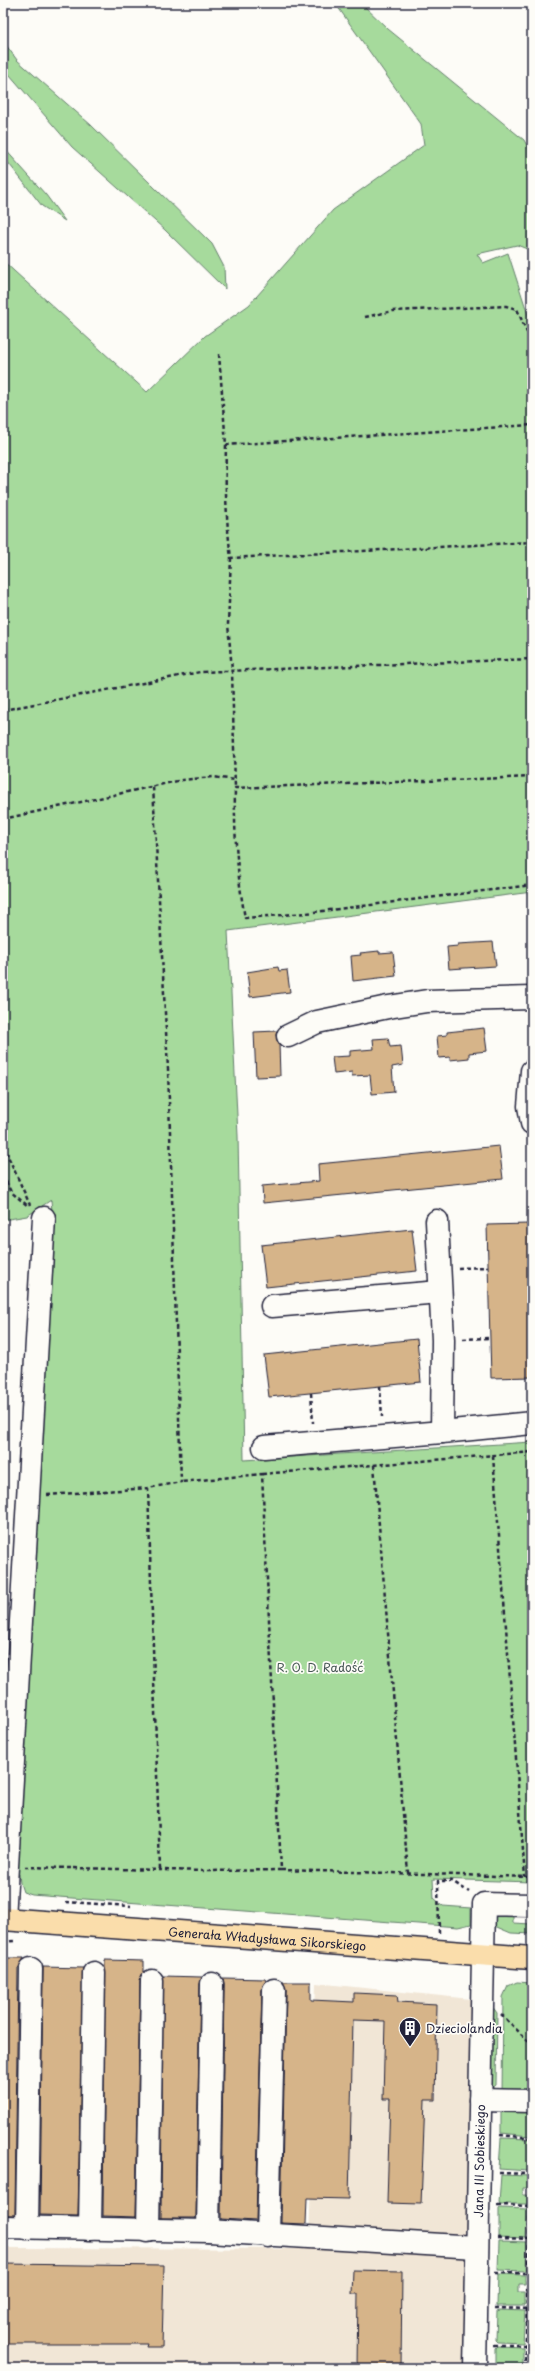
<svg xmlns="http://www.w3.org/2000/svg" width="535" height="2371" font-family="'Playpen Sans',sans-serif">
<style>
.built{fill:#f1e6d6}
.green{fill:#a6da9c;stroke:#647e6c}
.building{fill:#d6b489;stroke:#22223b}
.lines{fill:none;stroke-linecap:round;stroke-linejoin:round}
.minor-casing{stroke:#22223b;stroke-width:25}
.major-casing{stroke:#22223b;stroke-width:25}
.path{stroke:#22223b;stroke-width:2.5;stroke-dasharray:4 3;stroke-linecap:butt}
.minor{stroke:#fdfcf7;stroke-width:22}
.major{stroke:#faddab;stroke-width:22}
.labels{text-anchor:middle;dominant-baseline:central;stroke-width:3.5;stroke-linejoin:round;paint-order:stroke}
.park-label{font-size:12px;fill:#4a5958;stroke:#fdfcf7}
.street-label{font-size:12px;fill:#22223b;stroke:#fdfcf7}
.poi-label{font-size:12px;fill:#22223b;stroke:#fdfcf7;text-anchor:start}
</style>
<rect width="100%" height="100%" fill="#fdfcf7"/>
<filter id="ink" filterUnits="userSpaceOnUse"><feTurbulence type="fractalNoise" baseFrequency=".025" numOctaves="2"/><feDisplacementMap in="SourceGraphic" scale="8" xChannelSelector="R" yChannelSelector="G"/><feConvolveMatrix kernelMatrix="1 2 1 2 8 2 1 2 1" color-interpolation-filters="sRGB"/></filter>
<g filter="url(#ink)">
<path class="built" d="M316,1983l164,17 -8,368h-469v-120l306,1z"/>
<path class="green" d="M335,3h26l27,26 136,111 8,15v96l-15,-6 -40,9 6,9 25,-10 24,74v565l-304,39 10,205 6,324 288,-18v440l-99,-3 1,19 9,8 28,2v16l-13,3 -426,-32 -9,-3 -3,-9 -1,-9h-6l40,-651 -2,-23 -24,16 -24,4v-959l144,131 58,-56 44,-31 84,-95 91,-65 -3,-21z
M3,41l14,19 74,65 121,119 12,23 1,22 -60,-59 -93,-83 -69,-80z
M3,147l43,48 19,26 -23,-15 -39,-50z
M513,1910v13l19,1v10l-21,-1 -19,-8 4,-11z
M517,1982l15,1v111l-30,1 1,-98 5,-11z
M490,2003l7,10 -1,72 -5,4z
M501,2107h31l-2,29 -29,-3z
M501,2138l29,1 -1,32 -30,-2z
M501,2175l28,1v12h-6v7h5v9h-28l-1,-2z
M499,2208l29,1 -2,29 -27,-1z
M499,2241l28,1 -1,29 -28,-1z
M498,2274l27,1v9h-6v8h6v14h-28z
M500,2310l25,1 -2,32 -25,-1 -2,-2 1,-29z
M498,2346l25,1v21h-27v-20z"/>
<path class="building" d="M493,942l3,24 -47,3 -2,-22 11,-1v-2z
M379,951v2l14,-1 3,24 -43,5 -2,-25 10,-1 -1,-2z
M278,967l1,4 8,-1 3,22 -40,5 -3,-25z
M484,1028l3,23 -18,2v5l-19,2v-3l-11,1 -2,-22 10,-1v-3z
M277,1031l-1,4 3,9 1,32 -24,1 -2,-45z
M388,1038l2,9 11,-1 2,19 -11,2 2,25 -22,2 -2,-19 -18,1v-4l-18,2 -2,-17 18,-1v-5l24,-2 -1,-10z
M499,1146l4,33 -240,24 -1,-17 57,-5 -1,-17z
M529,1224l3,153 -41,1 -4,-153z
M412,1229l5,42 -151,16 -5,-42z
M417,1339l4,43 -152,15 -5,-42z
M4,1958h20l-6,11 -3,246h-12z
M105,1960l39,1v11l-4,9 -4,236 -33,-1z
M43,1967l40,1 -5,248 -38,-1z
M163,1976l39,1 -2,7 -4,234h-35z
M223,1978l42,1 1,2 -4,9 -6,231 -35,-2 3,-235z
M283,1982h28v18l43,2v-9l43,2 1,7 39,2 -2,96h-10l-4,104 -34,-1 3,-104h-7l2,-78 -32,-1 -4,179 -42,-1 -1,26 -25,-1 5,-233z
M3,2264l161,2 -2,81h-16l1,-3h-144z
M353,2270l49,1 -1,97h-44l1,-74h-6z"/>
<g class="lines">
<g class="minor-casing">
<g id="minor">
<path d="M288,1036l29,-14 71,-15 39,-6 105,-3"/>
<path d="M532,1071l-3,35 3,17"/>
<path d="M437,1221l6,119 -1,92 90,-9"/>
<path d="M272,1306l168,-14"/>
<path d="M264,1447l178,-15"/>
<path d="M4,1919l40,-701"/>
<path d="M480,2100l52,1"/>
<path d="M3,2227l205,4 268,16"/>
<path d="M27,2228l4,-259"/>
<path d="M90,2229l4,-256"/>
<path d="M148,2231l4,-250"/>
<path d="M208,2231l4,-247"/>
<path d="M268,2236l6,-246"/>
<path id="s1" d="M475,2368l9,-464 48,1"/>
</g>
</g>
<g class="major-casing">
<g id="major">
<path id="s2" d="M3,1919l529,39"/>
</g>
</g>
<path class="path" d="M365,317l28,-6 113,-5 11,3 15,35
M219,354l7,91 306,-20
M226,445c-1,38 0,75 5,113l301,-16
M231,558l-3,66 4,46 3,118
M3,710l197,-38 332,-13
M532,777l-297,11c-1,44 2,86 10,130l61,-5 226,-28
M3,819l179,-39 31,-3 22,3
M3,1145l27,60
M3,1175l8,17 17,14
M458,1268l30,-1
M463,1339l27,-1
M380,1386l2,31
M311,1393l2,30
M493,1456l32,421
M374,1465l34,408
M262,1474l270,-22
M148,1488l12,382
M47,1495l101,-7 33,-6 -13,-413 -15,-283
M25,1867l183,4 73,-1 -19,-396 -81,8
M281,1870l251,7
M66,1902l65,4
M439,1933l-1,-52h14l17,11
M3,1942l11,-1
M501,2014l31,31
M500,2135l32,3
M499,2173l33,1
M497,2205l35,1
M498,2238l34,1
M495,2273h37
M495,2308l37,1
M494,2345h38
M525,2368l7,-218"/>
<use href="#minor" class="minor"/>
<use href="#major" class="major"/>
</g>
</g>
<defs>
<g id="building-pin" transform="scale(1.15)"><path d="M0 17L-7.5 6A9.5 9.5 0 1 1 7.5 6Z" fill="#22223b" stroke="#fdfcf7"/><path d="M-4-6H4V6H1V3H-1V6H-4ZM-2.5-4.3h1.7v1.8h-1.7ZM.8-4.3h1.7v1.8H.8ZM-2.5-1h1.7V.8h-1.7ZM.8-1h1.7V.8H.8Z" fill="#fff"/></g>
</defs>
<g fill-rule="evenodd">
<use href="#building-pin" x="410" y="2028"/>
</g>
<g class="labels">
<g class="park-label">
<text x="320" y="1667">R. O. D. Radość</text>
</g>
<g class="street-label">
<text stroke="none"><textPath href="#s2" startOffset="265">Generała Władysława Sikorskiego</textPath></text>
<text stroke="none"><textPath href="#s1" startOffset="207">Jana III Sobieskiego</textPath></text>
</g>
<g class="poi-label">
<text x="426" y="2028">Dzieciolandia</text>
</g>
</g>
<rect width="535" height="2371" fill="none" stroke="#fdfcf7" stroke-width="16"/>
<rect x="8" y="8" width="519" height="2355" fill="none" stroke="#22223b" stroke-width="1.5" filter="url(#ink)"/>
</svg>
